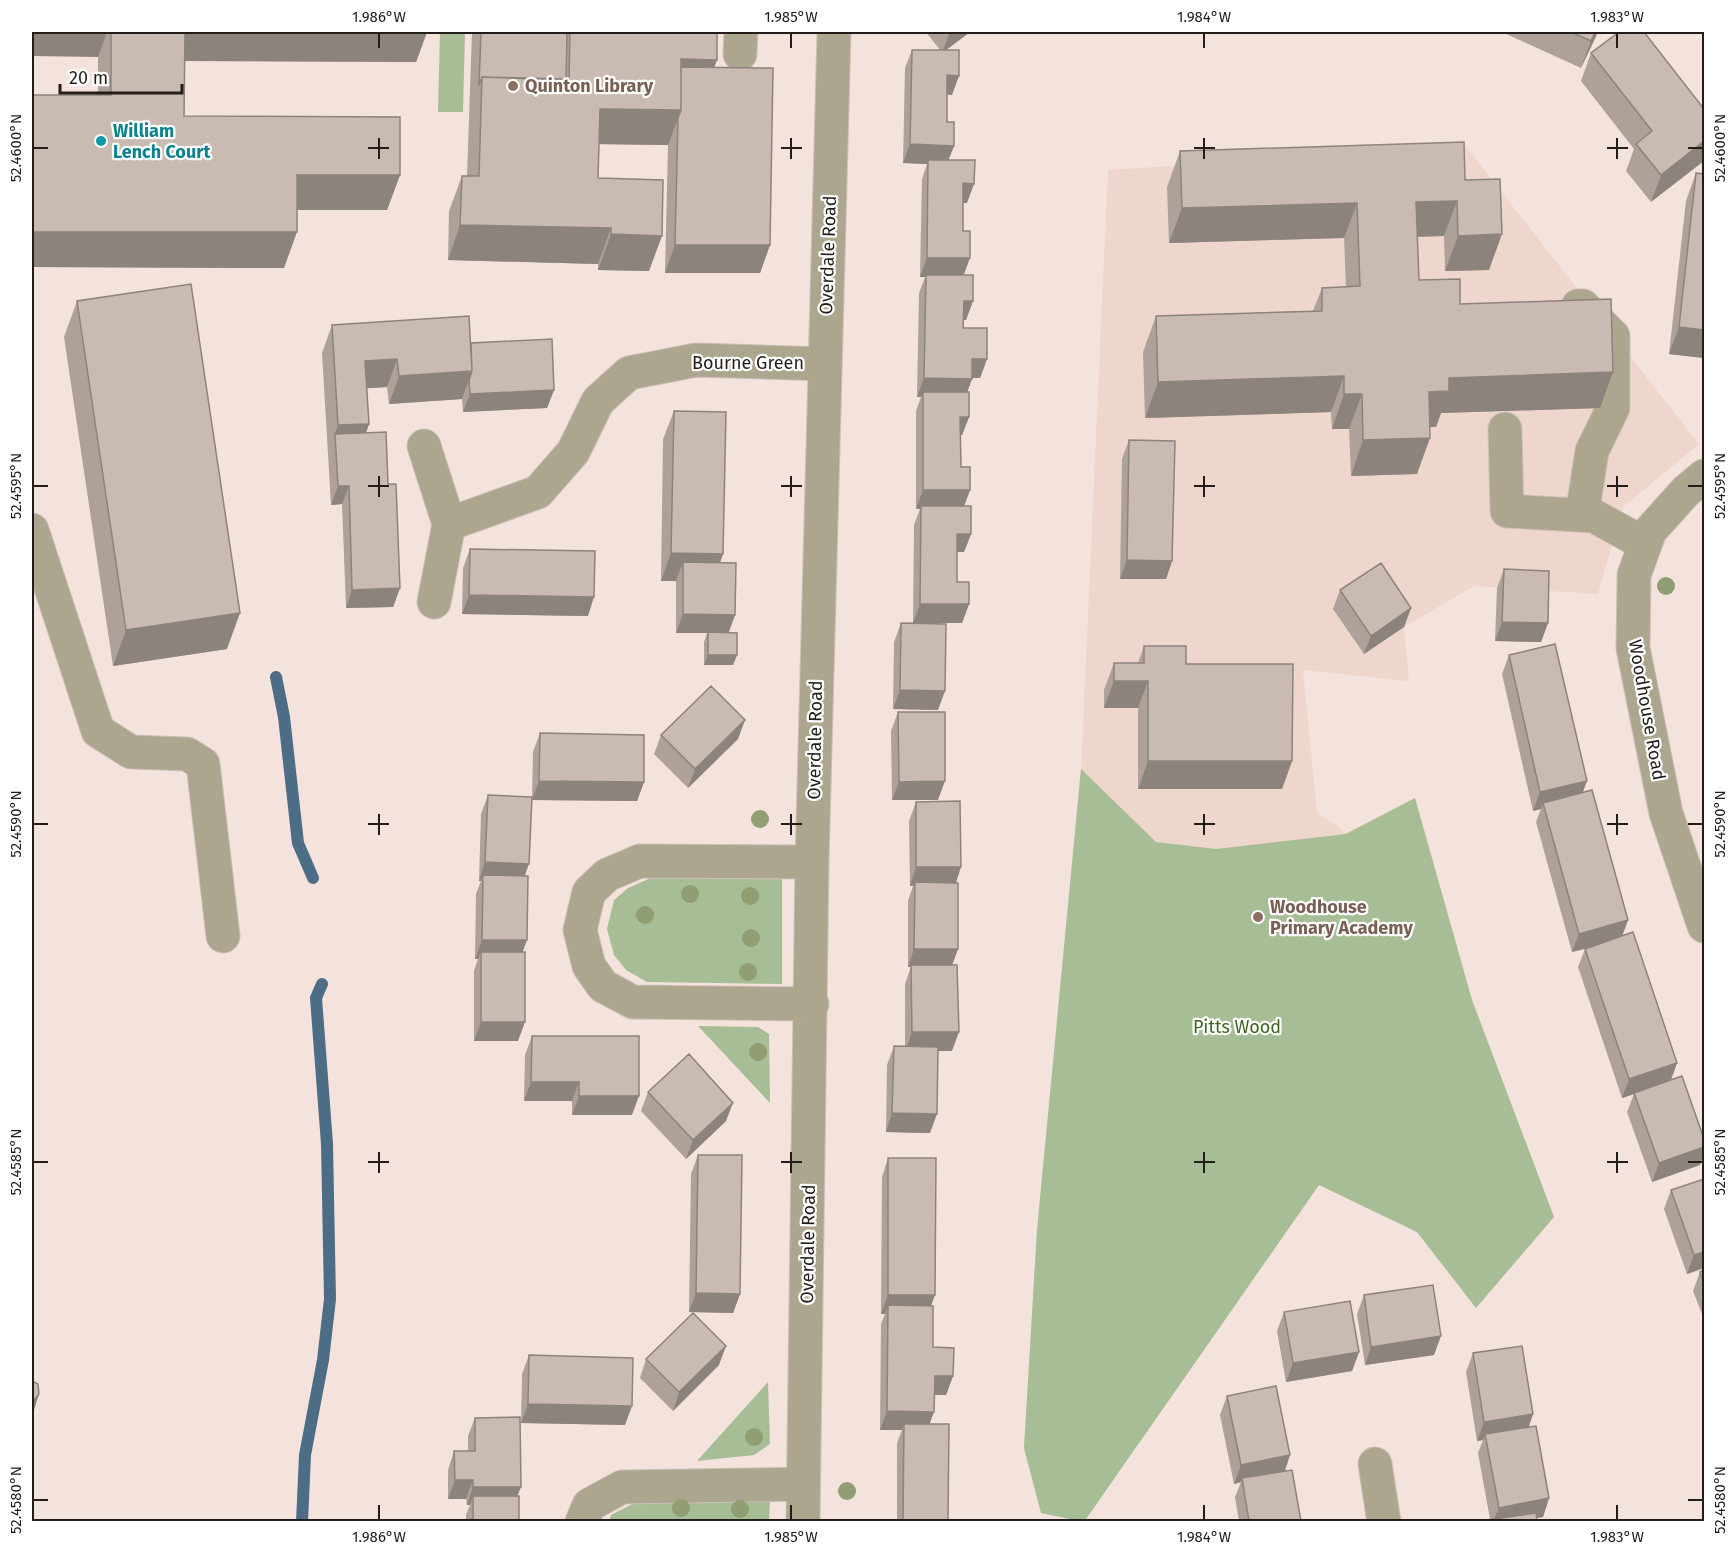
<svg xmlns="http://www.w3.org/2000/svg" width="1736" height="1553" font-family="'Fira Sans',sans-serif">
<style>
.built{fill:#eed6cc}
.green{fill:#a7bd96}
.lines{fill:none;stroke-linecap:round;stroke-linejoin:round}
.stream{stroke:#4d6d86;stroke-width:12}
.minor-casing{stroke:#cebfba;stroke-width:35}
.minor{stroke:#ada68e;stroke-width:33}
.tree{fill:#919d73}
.wall{fill:#ada199}
.shaded-wall{fill:#8d837d}
.building{fill:#c9bbb2;stroke:#8d837d;stroke-width:1.5}
.ticks{fill:none;stroke:#221d1a;stroke-width:2}
.education-dot{fill:#8d6e63;stroke:#fff;stroke-width:2}
.culture-dot{fill:#0f9aa8;stroke:#fff;stroke-width:2}
.labels{text-anchor:middle;dominant-baseline:central;stroke-width:4.5;stroke-linejoin:round;paint-order:stroke}
.education-label{font-size:18px;font-weight:bold;fill:#785e54;stroke:#fff;text-anchor:start}
.culture-label{font-size:18px;font-weight:bold;fill:#0d838f;stroke:#fff;text-anchor:start}
.street-label{font-size:18px;fill:#221d1a;stroke:#fff}
.park-label{font-size:18px;fill:#40631d;stroke:#fff}
.neatline{fill:none;stroke:#221d1a;stroke-width:2}
.ticks-label{font-size:15px;text-anchor:middle;fill:#221d1a}
</style>
<rect width="100%" height="100%" fill="#f4e3dd"/>
<path class="built" d="M1467,148l232,296 -76,63 -25,87 -124,-8 -70,41 5,54 -106,-11 14,142 29,21 69,-35 57,202 82,217 -78,91 -59,-76 -98,-47 -235,336 -43,-8 -17,-65 13,-218 44,-461 27,-599z"/>
<path class="green" d="M440,32h25l-2,80h-25z
M1081,769l75,73 60,7 130,-15 69,-36 57,202 82,217 -78,91 -59,-76 -98,-47 -235,337 -43,-9 -17,-65 13,-218z
M653,877h129v107l-135,-2 -21,-12 -12,-15 -7,-26 7,-29 14,-12z
M698,1026l60,1 11,7 1,69z
M768,1382l2,62 -16,11 -57,6z
M770,1500l-1,21 -160,1 2,-7 25,-13z"/>
<g class="lines">
<path class="stream" d="M276,677l8,40 14,126 15,35
M302,1522l3,-67 18,-95 7,-61 -3,-155 -11,-146 6,-14"/>
<g class="minor-casing">
<path id="minor" d="M740,54l1,-22
M1578,306h5l30,30v72l-21,43 -10,64
M1505,429l2,82 87,5 51,28
M424,446l25,78 89,-32 35,-40 25,-51 31,-28 67,-13 129,4
M1704,476l-18,15 -36,40 -16,44 -1,73 33,165 38,113
M32,530l66,201 33,21 56,2 16,10 20,172
M434,602l15,-78
M812,1004l-179,-2 -30,-16 -14,-20 -9,-36 9,-38 18,-17 33,-14 172,1
M1375,1464l9,58
M582,1522l7,-17 33,-18 181,-3
M803,1522l9,-660 22,-830"/>
</g>
<use href="#minor" class="minor"/>
</g>
<g class="tree">
<circle cx="1666" cy="586" r="9"/>
<circle cx="760" cy="819" r="9"/>
<circle cx="690" cy="894" r="9"/>
<circle cx="750" cy="896" r="9"/>
<circle cx="645" cy="915" r="9"/>
<circle cx="751" cy="938" r="9"/>
<circle cx="748" cy="972" r="9"/>
<circle cx="758" cy="1052" r="9"/>
<circle cx="754" cy="1437" r="9"/>
<circle cx="847" cy="1491" r="9"/>
<circle cx="681" cy="1508" r="9"/>
<circle cx="740" cy="1509" r="9"/>
</g>
<path class="wall" d="M32,32h395l-11,30 -231,-1 -1,55 216,59 -13,35h-90l-13,58 -252,-1v-172h66v-38z
M472,32h95v1l1,-1h149v28l-3,7 56,178 -10,28h-95l3,-128 -69,-1 -1,34 51,93 -51,-1v-6l-150,-4 1,-49 13,-35h5z
M926,32h44l-24,18 6,45 -5,-1v28l7,24 -6,14 19,43h-4l1,72 9,26 -7,19h-2l-1,8 24,31 -7,19h-8l-5,14 2,25 -7,18h-2l1,32 9,23 -6,16 7,28 -7,18h-7v30l12,22 -7,19h-49l1,-98 6,-16h-4v-98l5,-14h-4l2,-104 6,-16h-5l2,-98 5,-15 -24,-1 2,-95 7,-18h28z
M1502,32h96l-17,36z
M1591,53l113,56 -53,93 -25,-31 8,-22 -53,-68z
M1180,151l285,29 24,90 -44,1 -1,-35 -27,1 2,43 41,24 140,104 -159,5 -5,14h-6l-13,47 -66,2 -2,-47h-17l-1,-17 -186,6 -2,-66 13,-36 157,-5 9,-23 24,-1 -2,-49 -175,5 -2,-56z
M1696,173l8,185 -35,-4 17,-153z
M77,301l150,348 -114,17 -49,-329z
M332,325l139,18 83,47 -7,18 -84,4 -1,-13 -73,5 -2,-17 -20,1 2,36 -3,9 22,51 12,104 -7,19 -47,1 -4,-104 -11,1 -9,-152z
M674,411l49,143 -3,9 15,52 -6,17 8,23 -4,10h-29v-23l3,-9h-31v-52h-15l2,-142z
M1129,440l43,121 -6,18h-46l2,-120z
M470,549l118,67 -126,-2 1,-46z
M1504,569l44,54 -7,19 -46,-1 2,-53z
M1340,590l71,18 -7,19 -40,27 -31,-45z
M901,623l37,87 -45,-1 1,-67z
M1144,646l42,18 106,97 -10,28h-144v-81h-34v-18l10,-27h24z
M1509,655l73,137 46,128 -6,16 55,127 -6,17 29,85 -48,17 -25,-70 7,-18 -12,4 -44,-131 7,-18 -13,3 -36,-130 5,-13 -8,2 -31,-137z
M898,712l40,88h-46l-1,-69z
M540,733l104,49 -7,19 -105,-1 1,-48z
M661,735l77,4 -50,49 -34,-34z
M488,795l37,80 -2,77 -5,89h-44v-70l4,-12h-3l1,-65 5,-13h-2l2,-67z
M916,802l40,81 2,66 -6,16v86h-14l-8,82 -44,-1 1,-67 7,-19h11v-62l6,-17h-3v-66l5,-15h-3l-1,-65z
M532,1036l100,79h-60v-14h-48l1,-46z
M648,1092l78,29 -40,38 -45,-48z
M698,1155l42,139 -7,19 -44,-1 2,-138z
M888,1158l43,148 2,41 20,29 -7,19h-12l-4,29 18,97h-51v-78l5,-13h-22l1,-106 4,-10h-4l1,-137z
M1704,1179v89l-17,6 -23,-65 7,-19z
M1704,1270v49l-11,-28 7,-19z
M1364,1295l70,60 -69,10 -8,-51z
M1284,1312l75,40 -7,19 -66,11 -9,-51z
M1473,1353l60,61 -4,13 20,71 -6,19 -7,1 1,3h-51l1,-1 3,-1 -12,-66 5,-13 -6,1 -11,-69z
M529,1355l96,70 -104,-2 1,-49z
M646,1359l73,6 -46,46 -33,-33z
M1227,1396l57,76 17,49h-62l-4,-24 6,-15 -7,2 -14,-69z
M475,1418l43,78 1,25h-53v-6l4,-10h-3l-1,-6h-18v-29l6,-19h14v-15z"/>
<path class="shaded-wall" d="M32,32h75l-9,25 -66,-1z
M182,32h245l-11,30 -244,-1z
M952,32h18l-28,21 7,-19z
M1595,32h3l-17,36 10,-27z
M681,59l36,1 -13,35h-26z
M947,75l12,1 -7,19 -11,-1z
M600,109l81,1 -13,35 -81,-1z
M1704,141v20l-53,41 10,-27z
M910,144l44,2 -7,18 -19,-4 -1,4 -24,-1z
M297,175h103l-13,35h-103z
M963,183l11,1 -7,19 -11,-1z
M1457,201l-13,35 -41,1 13,-35z
M1357,203l-13,35 -175,5 13,-35z
M460,225l151,3 -13,36 -150,-4z
M32,232h265l-13,36 -252,-1z
M611,234l51,2 -13,35 -51,-1z
M1502,234l-13,36 -44,1 13,-35z
M675,245h95l-10,28h-95z
M927,258h43l-7,19 -37,-2 -1,2h-5z
M964,301h9l-7,19h-9z
M1679,327l25,3v28l-35,-4z
M397,359l-10,28 -32,2 10,-28z
M972,359h15l-7,19h-15z
M472,371l-10,28 -73,5 10,-28z
M1613,372l-13,36 -159,5 -5,14h-20l13,-35 20,-14z
M1344,376l-13,36 -186,6 13,-36z
M924,378l48,1 -7,19 -42,-6 -2,5h-4z
M554,390l-7,18 -84,4 7,-18z
M1344,394h18l-13,35h-17z
M960,417h9l-7,18h-9z
M369,424l-10,28 -24,-18 3,-9z
M1430,438l-13,36 -66,2 12,-36z
M338,486h11l-7,18 -11,1z
M923,490h47l-7,19 -42,-3 -1,3h-4z
M957,534h14l-7,18h-14z
M671,553l52,1 -10,27 -30,-19 -7,19h-15z
M1127,560l45,1 -6,18h-46z
M400,588l-7,19 -47,1 6,-18z
M469,595l125,2 -6,19 -126,-2z
M920,604h49l-7,19h-49z
M1411,608l-7,19 -40,27 7,-18z
M240,613l-13,36 -114,17 13,-36z
M683,614l52,1 -7,18h-52z
M1502,622l46,1 -7,19 -46,-1z
M708,655h29l-4,10h-29z
M1114,681h34l-10,27h-34z
M900,690l45,1 -7,19 -45,-1z
M745,720l-7,19 -50,49 7,-19z
M1148,761h144l-10,28h-144z
M539,781l105,1 -7,19 -105,-1z
M945,781l-7,19h-46l7,-18z
M1587,781l-7,19 -37,3 -2,6 -8,2 7,-19z
M485,862l44,2 -7,19 -39,-8 -2,6h-2z
M916,867h45l-6,19 -40,-4 -2,4h-3z
M1628,920l-7,19 -49,13 7,-18z
M482,940h45l-7,19 -39,-7 -3,7h-3z
M914,949h44l-7,19 -40,-3v2h-3z
M481,1022h44l-7,19h-44z
M912,1032h47l-7,19h-47z
M1677,1063l-7,19 -48,16 7,-19z
M531,1082h48l-7,19h-48z
M579,1096h60l-7,19h-60z
M733,1103l-7,18 -40,38 7,-19z
M892,1113l45,1 -7,19 -44,-1z
M1704,1147v6l-4,12 -48,17 7,-19z
M1704,1252v16l-17,6 7,-19z
M696,1293l44,1 -7,19 -44,-1z
M888,1295h47l-7,19 -40,-9 -3,9h-4z
M1441,1336l-7,19 -69,10 6,-18z
M726,1346l-7,19 -46,46 6,-19z
M1359,1352l-7,19 -66,11 7,-19z
M935,1376h18l-7,19h-18z
M39,1394l-6,19 -1,1v-15z
M528,1404l104,2 -7,19 -104,-2z
M887,1411l47,1 -7,18 -23,-6 -2,6h-22z
M1533,1414l-7,19 -41,1 -2,6 -6,1 7,-19z
M1290,1455l-6,19 -42,4 -1,4 -7,2 7,-19z
M455,1480h18l-7,19h-18z
M473,1487h48l-7,18 -41,-9 -3,9h-3z
M1549,1498l-6,19 -25,4h-25l6,-13z"/>
<path class="building" d="M111,32h74l-1,84 216,1v58h-103v57h-265v-137h79z
M481,32h86l-1,47 -84,-2 -3,8z
M570,32h147v28l-36,-1v51l-81,-1 -2,69 65,2 -1,56 -51,-2v-6l-151,-3 2,-49h17l3,-99 87,3z
M1571,32h24l-4,9z
M1619,32h25l60,77v32l-43,34 -25,-31 16,-13 -61,-78z
M912,50h47v26l-12,-1v47h7v24l-44,-2z
M681,67l92,1 -3,177h-95l3,-127 3,-8z
M1464,142l1,38 35,-1 2,55 -44,2 -1,-35 -41,1 3,78 41,-1v25l151,-5 2,73 -164,6v13l-20,1 1,46 -67,2 -1,-46h-18v-18l-186,6 -2,-66 166,-5v-23l38,-2 -3,-83 -175,5 -2,-57z
M928,160h47l-1,24 -11,-1v48h7v27h-43z
M1696,173l8,1v156l-25,-3z
M926,275h47v26h-9l-1,27h24v31h-15v20l-48,-1z
M191,284l49,329 -114,17 -49,-329z
M469,316l3,55 -73,5 -2,-17 -32,2 4,63 -31,1 -6,-100z
M552,339l2,51 -84,4 -1,-14 3,-9 -1,-28z
M923,392h46v25h-9l1,50h9v23h-47z
M674,411l52,1 -3,142 -52,-1z
M386,432l2,52h8l4,104 -48,2 -3,-104h-11l-3,-52z
M1129,440l46,1 -3,120 -45,-1z
M921,506h50v28h-14v48h12v22h-49z
M470,549l125,2 -1,46 -125,-2z
M683,562l53,1 -1,52 -52,-1z
M1381,563l30,45 -40,28 -31,-46z
M1504,569l45,2 -1,52 -46,-1z
M901,623l45,1 -1,67 -45,-1z
M708,632l29,1v22h-29z
M1555,644l32,137 -47,11 -31,-137z
M1144,646h42v18h107l-1,97h-144v-80h-34v-18h30z
M711,686l34,34 -50,49 -34,-34z
M898,712h47v69l-46,1z
M540,733l104,2v47l-105,-1z
M1592,790l36,130 -49,14 -36,-131z
M488,795l44,2 -3,67 -44,-2z
M960,801l1,66h-45v-65z
M483,875l45,1 -1,64h-45z
M915,882l43,1v66h-44z
M1633,932l44,131 -48,16 -44,-130z
M481,952h44v70h-44z
M911,965h46l2,67h-47z
M532,1036h107v60h-60v-14h-48z
M894,1046l44,1 -1,67 -45,-1z
M689,1054l44,49 -40,37 -45,-48z
M1682,1076l22,63v8l-45,16 -25,-70z
M698,1155h44l-2,139 -44,-1z
M888,1158h48l-1,137h-47z
M1704,1179v73l-10,3 -23,-65z
M1704,1270v14l-4,-12z
M1433,1285l8,51 -70,11 -7,-52z
M1350,1301l9,51 -66,11 -9,-51z
M888,1305l45,1v41l21,1 -1,28h-18l-1,36 -47,-1z
M693,1313l33,33 -47,46 -33,-33z
M1522,1346l11,68 -49,8 -11,-69z
M529,1355l104,3 -1,48 -104,-2z
M32,1381l6,3 1,10 -4,5h-3z
M1276,1386l14,69 -49,10 -14,-69z
M520,1417l1,70h-48v-7h-18l-1,-29h21v-33z
M904,1424h45l-1,97h-45z
M1536,1426l13,72 -50,10 -14,-74z
M1292,1470l9,51h-52l-7,-43z
M473,1496h46v25h-46z
M1536,1513l1,8h-50v-1z"/>
<path class="ticks" d="M379,33v15M791,33v15M1204,33v15M1617,33v15M379,138v21M791,138v21M1204,138v21M1617,138v21M33,148h15M368,148h21M781,148h21M1194,148h21M1607,148h21M1688,148h15M379,476v21M791,476v21M1204,476v21M1617,476v21M33,486h15M368,486h21M781,486h21M1194,486h21M1607,486h21M1688,486h15M379,814v21M791,814v21M1204,814v21M1617,814v21M33,824h15M368,824h21M781,824h21M1194,824h21M1607,824h21M1688,824h15M379,1152v21M791,1152v21M1204,1152v21M1617,1152v21M33,1162h15M368,1162h21M781,1162h21M1194,1162h21M1607,1162h21M1688,1162h15M33,1500h15M1688,1500h15M379,1505v15M791,1505v15M1204,1505v15M1617,1505v15"/>
<g class="education-dot">
<circle cx="513" cy="86" r="6"/>
<circle cx="1258" cy="917" r="6"/>
</g>
<circle class="culture-dot" cx="101" cy="141" r="6"/>
<g class="labels">
<g class="education-label">
<text x="525" y="86">Quinton Library</text>
<text x="1270" y="907">Woodhouse<tspan x="1270" dy="21">Primary Academy</tspan></text>
</g>
<g class="culture-label">
<text x="113" y="131">William<tspan x="113" dy="21">Lench Court</tspan></text>
</g>
<g class="street-label">
<text transform="translate(828 255) rotate(-88)">Overdale Road</text>
<text x="748" y="363">Bourne Green</text>
<text transform="translate(1647 710) rotate(80)">Woodhouse Road</text>
<text transform="translate(815 740) rotate(-89)">Overdale Road</text>
<text transform="translate(808 1244) rotate(-89)">Overdale Road</text>
</g>
<g class="park-label">
<text x="1237" y="1027">Pitts Wood</text>
</g>
</g>
<rect width="1736" height="1553" fill="none" stroke="#ffffff" stroke-width="66"/>
<path d="M60 84v9h122v-9" fill="none" stroke="#221d1a" stroke-width="3"/>
<text x="69" y="84" font-size="18" fill="#221d1a" stroke="#ffffff" stroke-width="4.5" paint-order="stroke">20 m</text>
<rect x="33" y="33" width="1670" height="1487" class="neatline"/>
<g class="ticks-label">
<text x="379" y="22">1.986°W</text>
<text x="791" y="22">1.985°W</text>
<text x="1204" y="22">1.984°W</text>
<text x="1617" y="22">1.983°W</text>
<text transform="translate(16 148) rotate(-90)" y="5">52.4600°N</text>
<text transform="translate(1720 148) rotate(-90)" y="5">52.4600°N</text>
<text transform="translate(16 486) rotate(-90)" y="5">52.4595°N</text>
<text transform="translate(1720 486) rotate(-90)" y="5">52.4595°N</text>
<text transform="translate(16 824) rotate(-90)" y="5">52.4590°N</text>
<text transform="translate(1720 824) rotate(-90)" y="5">52.4590°N</text>
<text transform="translate(16 1162) rotate(-90)" y="5">52.4585°N</text>
<text transform="translate(1720 1162) rotate(-90)" y="5">52.4585°N</text>
<text transform="translate(16 1500) rotate(-90)" y="5">52.4580°N</text>
<text transform="translate(1720 1500) rotate(-90)" y="5">52.4580°N</text>
<text x="379" y="1542">1.986°W</text>
<text x="791" y="1542">1.985°W</text>
<text x="1204" y="1542">1.984°W</text>
<text x="1617" y="1542">1.983°W</text>
</g>
</svg>
